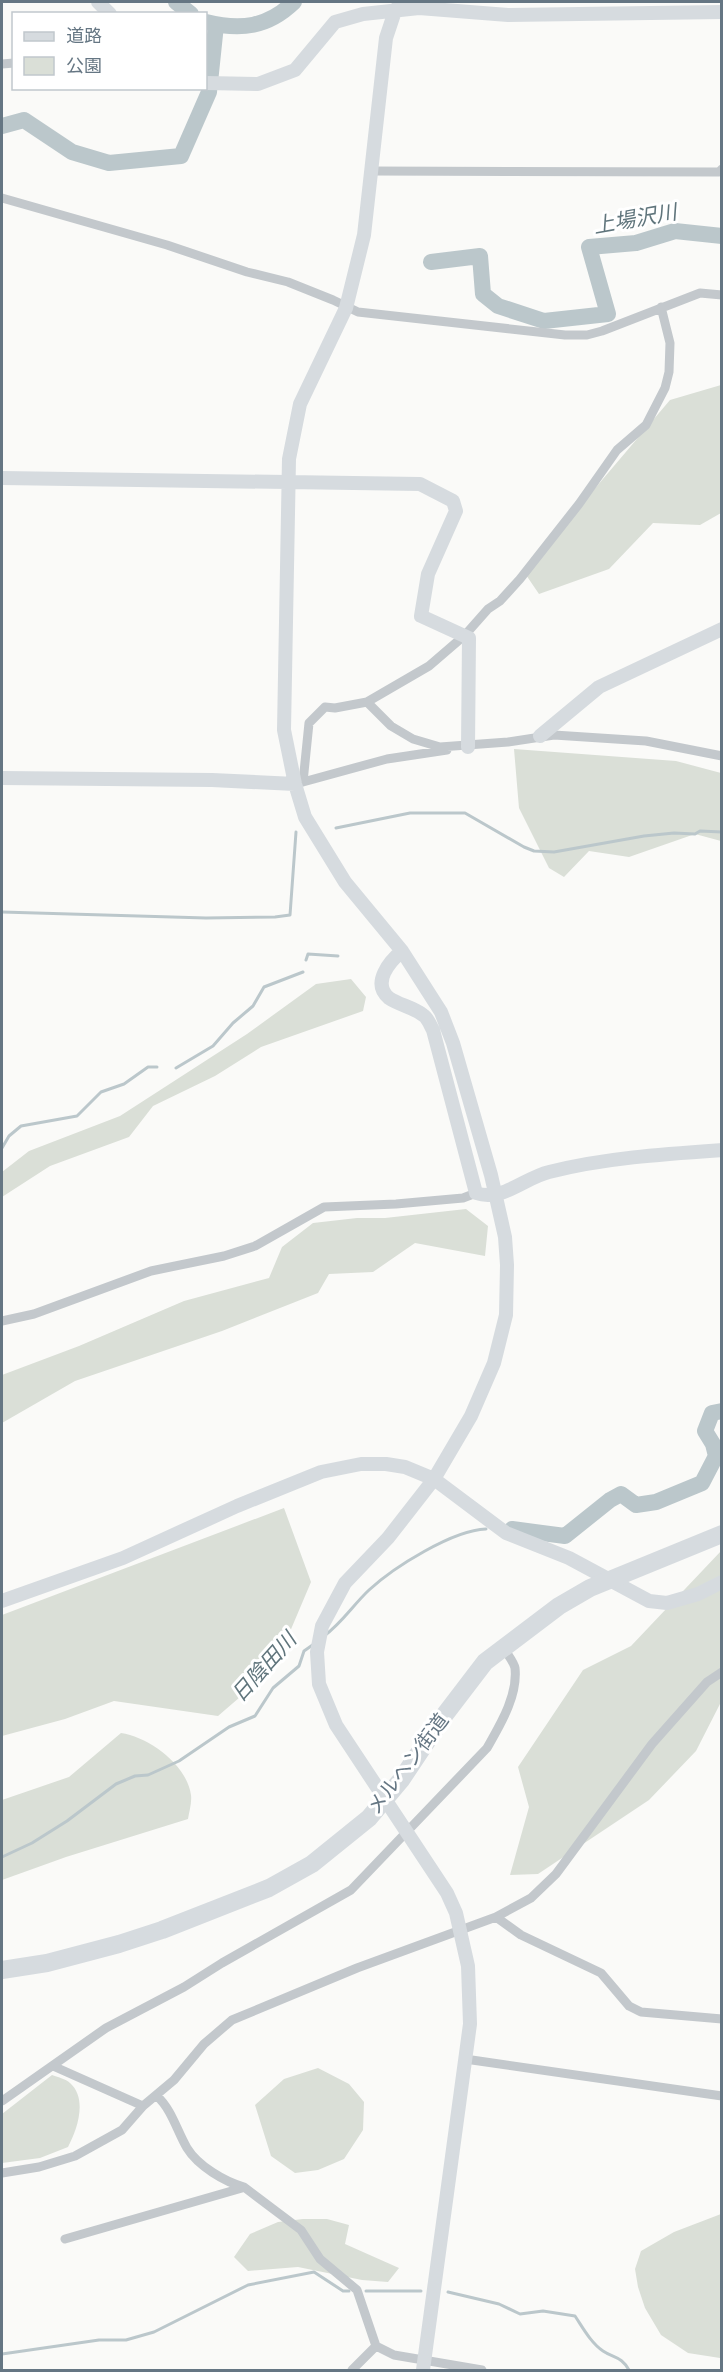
<svg xmlns="http://www.w3.org/2000/svg" width="723" height="2372" font-family="Karla,'Noto Sans JP',sans-serif">
<style>
.green{fill:#dadfd7}
.lines{fill:none;stroke-linecap:round;stroke-linejoin:round}
.stream{stroke:#bbc7cb;stroke-width:3}
.river{stroke:#bbc7cb;stroke-width:16}
.street{stroke:#c3c8cc;stroke-width:9}
.secondary{stroke:#d6dbdf;stroke-width:14}
.highway{stroke:#d6dbdf;stroke-width:18}
.labels{text-anchor:middle;dominant-baseline:central;stroke-width:6;stroke-linejoin:round;paint-order:stroke}
.street-label{font-size:20px;fill:#657683;stroke:#fff}
.water-label{font-size:21px;font-style:italic;fill:#60757c;stroke:#fff}
</style>
<rect width="100%" height="100%" fill="#fafaf8"/>
<path class="green" d="M721,385v128l-21,12 -47,-2 -44,46 -70,25 -15,-22 146,-172z
M514,749l162,12 45,12v68l-26,-7 -66,23 -40,-6 -25,26 -15,-9 -30,-60z
M351,979l15,18 -3,14 -102,36 -46,29 -62,30 -24,31 -79,29 -48,31v-25l27,-21 91,-35 127,-82 69,-50z
M466,1209l22,17 -3,30 -70,-13 -42,29 -44,2 -11,19 -96,38 -147,50 -73,42v-48l77,-29 105,-45 85,-23 13,-31 31,-24 44,-5h28z
M284,1508l27,74 -36,85 -57,49 -104,-15 -49,18 -63,17v-121z
M721,1551v151l-25,49 -47,49 -111,74 -28,1 19,-68 -11,-40 65,-97 48,-24z
M121,1733c28,4 66,32 70,62 1,8 -2,17 -3,24l-122,38 -64,23v-80l67,-23z
M318,2068l31,16 15,18 -1,28 -19,29 -26,11 -23,3 -24,-17 -16,-51 29,-26z
M52,2075c5,2 14,4 18,8 18,16 7,47 -2,64l-28,11 -38,5v-49z
M721,2214l1,143 -2,1 -32,-5 -27,-18 -16,-27 -7,-21 -3,-18 6,-18 33,-19z
M303,2219h24l22,6 -4,19 54,24 -11,14 -26,-2 -64,-13 -50,4 -14,-14 16,-23 28,-12z"/>
<g class="lines">
<path class="stream" d="M336,828l74,-15h55l59,34 10,4 20,1 90,-16 30,-3 21,1 5,-3 22,1
M2,912l204,6 69,-1 15,-2 6,-83
M306,960l2,-6 30,2
M176,1068l37,-22 20,-23 20,-17 11,-19 39,-15
M2,1148l7,-12 12,-10 56,-10 24,-24 23,-8 24,-17h9
M324,1636c18,-13 29,-31 45,-46 25,-23 84,-60 117,-61
M2,1857l30,-14 35,-22 49,-37 19,-8 13,-1 31,-14 50,-34 26,-11 18,-28 26,-22 5,-15 10,-7
M366,2291h55
M448,2292l51,12 21,10 23,-3 32,5c8,12 16,27 28,35 12,8 18,5 26,19
M2,2354l97,-14h27l28,-8 94,-47 66,-13 29,19h6"/>
<path class="river" d="M176,2l15,12
M206,22c35,9 62,5 88,-20
M2,126l22,-6 48,32 37,11 72,-7 28,-64 7,-67
M431,262l49,-6 3,38 15,12 46,15 64,-7 -19,-67 47,-4 39,-12 47,5
M512,1529l53,7 45,-36 11,-6 15,11 20,-3 46,-19 14,-27 -3,-12 -8,-13 7,-18 10,-2"/>
<path class="street" d="M2,64l12,-1
M370,171l349,1 3,-3
M2,198l165,47 80,27 41,10 45,18 25,12 207,23h22l15,-4 98,-38 22,2
M367,702l24,24 22,13 27,8 68,-5 46,-7 92,6 76,15
M303,782l84,-23 60,-9
M295,784l8,-2 6,-59 16,-16 10,1 32,-6 62,-36 36,-31 23,-26 12,-8 20,-22 59,-75 38,-54 29,-25 19,-37 4,-16 1,-29 -9,-36
M2,1321l32,-7 117,-43 73,-15 31,-10 69,-39 72,-3 67,-6 13,-5
M496,1917l25,18 80,38 28,33 12,6 81,7
M465,2059l257,37
M53,2066l90,40
M157,2096c15,14 20,35 30,52 11,18 38,34 57,39l57,43 19,29 37,31 19,56 18,9 88,15
M2,2101l104,-73 78,-41 38,-24 129,-73 136,-142c13,-23 31,-52 28,-80 -1,-6 -8,-14 -11,-20
M2,2173l37,-6 36,-11 47,-26 21,-24 31,-26 30,-36 28,-24 125,-52 139,-51 35,-19 25,-24 96,-130 55,-62 15,-10
M65,2239l177,-51
M352,2370l24,-24"/>
<path class="secondary" d="M98,2l12,12
M401,2l-6,9 -9,27 -22,197 -18,73 -46,96 -11,55 -5,271 11,54 10,33 40,65 57,69 39,61 12,31 38,132 14,62 2,28 -1,50 -12,48 -23,53 -37,63 -46,59 -43,45 -23,43 -5,26 2,32 17,41 111,168 9,20 12,53 2,58 -47,346
M206,83l52,1 37,-14 40,-48 28,-8 56,-6 89,7 214,-3
M2,478l418,6 33,17 3,10 -28,63 -7,42 48,22 -1,109
M540,736l59,-49 123,-58
M2,778l210,2 83,4
M402,951c-12,10 -31,32 -13,47 10,7 24,9 34,17 5,3 7,10 10,15l43,163c26,9 48,-15 73,-21 55,-14 115,-18 173,-22
M2,1601l121,-43 114,-52 84,-34 40,-8h25l19,3 29,12 72,54 63,25 80,43 18,2 31,-9 24,-12"/>
<path class="highway" d="M2,1970l45,-7 72,-19 43,-14 107,-42 43,-24 57,-46 32,-38 42,-63 42,-55 74,-56 31,-18 132,-54"/>
</g>
<g class="labels">
<g class="street-label">
<text transform="translate(408 1764) rotate(-53)">メルヘン街道</text>
</g>
<g class="water-label">
<text transform="translate(635 219) rotate(-10)">上場沢川</text>
<text transform="translate(264 1667) rotate(-48)">日陰田川</text>
</g>
</g>
<rect width="723" height="2372" fill="none" stroke="#657683" stroke-width="6"/>
<rect x="12" y="12" width="195" height="78" fill="#ffffff" stroke="#c1c8cd" stroke-width="1.5"/>
<rect x="24" y="32" width="30" height="9" fill="#d6dbdf" stroke="#c1c8cd" stroke-width="1.5"/>
<text x="66" y="42" font-size="18" fill="#657683">道路</text>
<rect x="24" y="57" width="30" height="18" fill="#dadfd7" stroke="#c1c8cd" stroke-width="1.5"/>
<text x="66" y="72" font-size="18" fill="#657683">公園</text>
</svg>
